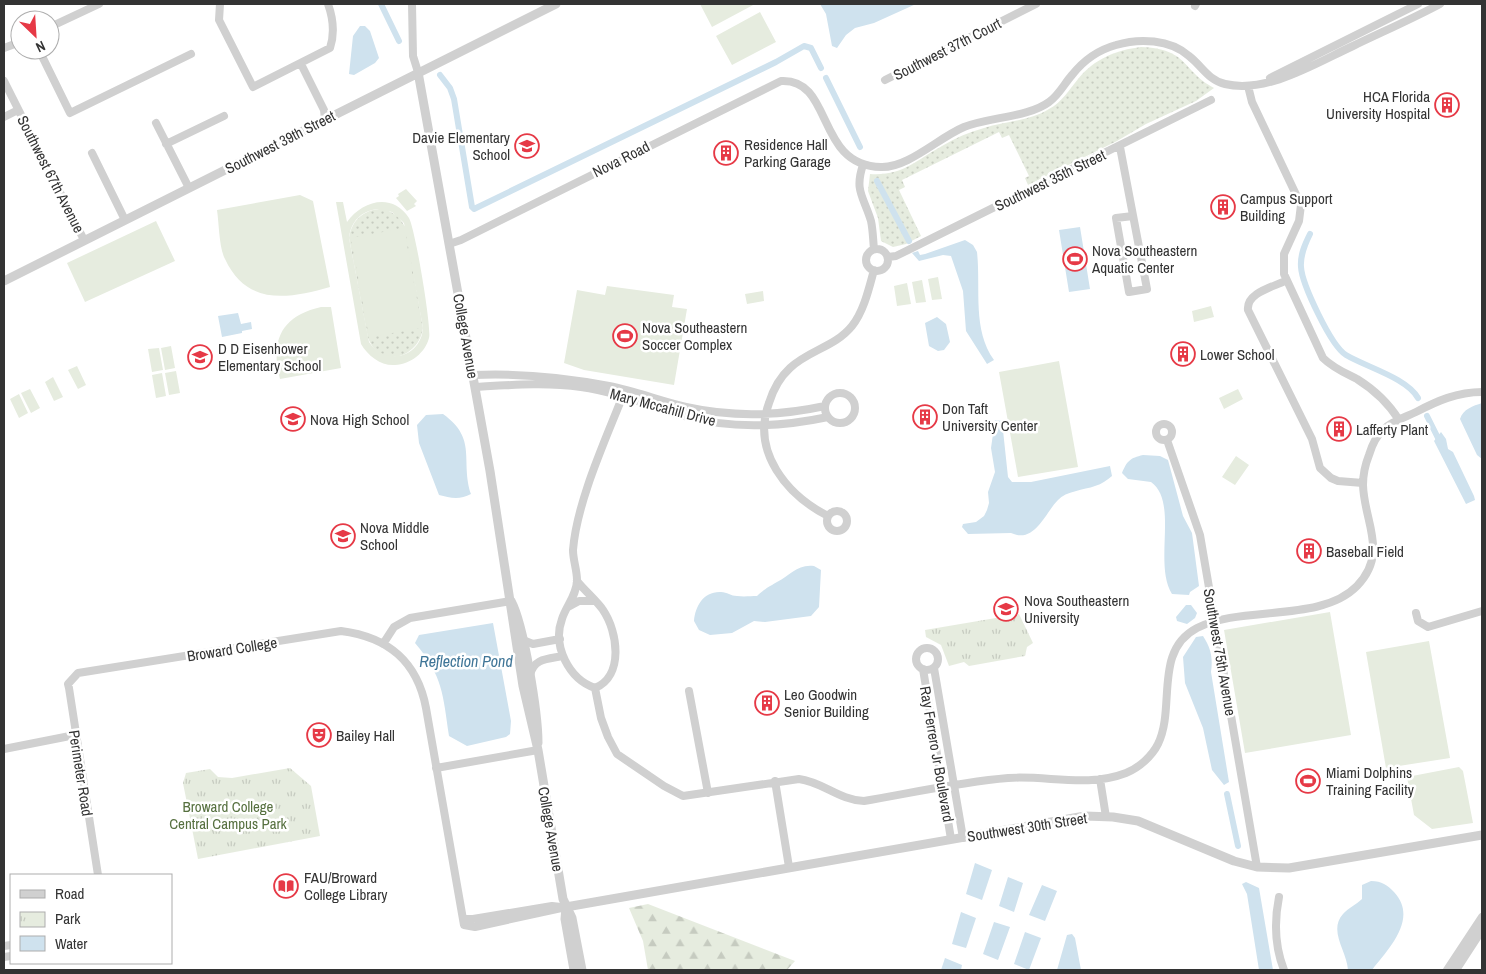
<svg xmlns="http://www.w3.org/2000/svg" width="1486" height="974" font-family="'Archivo Narrow',sans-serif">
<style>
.grass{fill:url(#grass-dots)}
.forest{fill:url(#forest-firs)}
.park{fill:url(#park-tufts)}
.pitch{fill:#e6ecdf;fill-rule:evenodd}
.water{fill:#cfe2ee}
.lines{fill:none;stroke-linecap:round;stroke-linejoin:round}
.canal{stroke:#cfe2ee;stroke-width:6}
.minor{stroke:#d0d0d0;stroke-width:8}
.tertiary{stroke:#d0d0d0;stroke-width:9}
.labels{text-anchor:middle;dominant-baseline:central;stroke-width:5;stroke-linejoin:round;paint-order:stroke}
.street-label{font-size:15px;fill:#333;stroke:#fff}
.poi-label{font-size:15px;fill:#333;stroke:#fff;text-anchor:start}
.park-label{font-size:15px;fill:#56703f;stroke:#fff}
.water-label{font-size:16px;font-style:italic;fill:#3f7597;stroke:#fff}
</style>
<defs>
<pattern id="grass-dots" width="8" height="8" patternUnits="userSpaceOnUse" patternTransform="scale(1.25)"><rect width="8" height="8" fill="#e6ecdf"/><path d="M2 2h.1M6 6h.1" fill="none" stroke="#c6cbc0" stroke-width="1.8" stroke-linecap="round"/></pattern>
<pattern id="forest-firs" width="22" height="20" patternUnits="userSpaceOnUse" patternTransform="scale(1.25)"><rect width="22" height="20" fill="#e6ecdf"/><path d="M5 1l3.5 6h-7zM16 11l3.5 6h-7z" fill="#c6cbc0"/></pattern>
<pattern id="park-tufts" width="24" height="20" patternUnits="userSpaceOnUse" patternTransform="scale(1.25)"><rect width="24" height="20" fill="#e6ecdf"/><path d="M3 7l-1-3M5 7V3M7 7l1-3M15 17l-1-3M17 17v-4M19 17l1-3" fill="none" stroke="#c6cbc0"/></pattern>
</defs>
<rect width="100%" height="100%" fill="#fff"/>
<path class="grass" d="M1141,47c48,2 40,23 73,41l-18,13 -50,23 -29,17 -89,44 -3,-7 4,-2 -20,-41 -7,3 -3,-6 -97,48 3,7 -6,3 22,46 -15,8 -13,3 -12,-6 -3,-23 -10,-27 2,-17c33,2 45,-13 72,-28 13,-8 27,-14 42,-18 22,-7 46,-7 65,-19 13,-7 20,-19 29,-30 16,-20 38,-29 63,-32z
M385,209l13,7 8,12 17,100c-4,30 -43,42 -55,10l-19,-100c3,-20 17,-30 36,-29z"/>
<path class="forest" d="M648,904l147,57 -8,9h-139l-5,-29 -14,-33z"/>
<path class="park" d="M1019,614l14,29 -6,4 -2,9 -56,10 -5,-4 -15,4 -8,-21 -15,-8 -1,-7z
M290,768l21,18 9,50 -122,23 -15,-76 3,-10 24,-4 8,8 14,1z"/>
<path class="pitch" d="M700,4h55l-43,23z
M760,12l16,30 -44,23 -16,-29z
M406,189l11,12 -3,3 2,2 -9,5 -11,-13 3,-2 -1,-2z
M300,195l13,6 17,86c-42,12 -83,19 -105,-28 -6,-11 -6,-36 -8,-49z
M336,202h7l4,20c15,-21 45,-30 62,-4 6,10 23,111 20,120 -4,15 -18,26 -34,27 -14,1 -27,-9 -34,-21zM378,209l14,3 12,11 19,105c-2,29 -37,39 -54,14l-20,-104c2,-17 12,-27 29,-29z
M156,221l19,40 -90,41 -18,-39z
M404,228l18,100 -53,9 -18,-99z
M938,277l4,22 -10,1 -4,-21z
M922,280l4,22 -10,1 -4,-21z
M907,283l4,21 -14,2 -3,-20z
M607,286l67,9 -2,12 15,2 -13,76 -90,-15 -20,-7 13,-73 28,5z
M763,291l1,10 -17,3 -2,-10z
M1211,306l3,11 -20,5 -2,-11z
M321,307h10l10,61 -61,11c-10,-38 1,-63 41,-72z
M171,346l4,22 -10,2 -4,-22z
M159,348l4,22 -11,2 -4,-23z
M1059,361l19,106 -60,10 -19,-105z
M77,366l9,19 -8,4 -10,-19z
M176,371l4,22 -11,2 -4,-22z
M162,373l4,23 -10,2 -4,-23z
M53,377l10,20 -9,4 -9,-19z
M30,389l10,19 -9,5 -10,-20z
M1238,389l5,10 -19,10 -5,-11z
M19,394l9,19 -9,5 -9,-19z
M1236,456l13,9 -14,20 -13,-8z
M1330,612l21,123 -106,18 -21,-123z
M1429,641l21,117 -64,10 -20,-116z
M1459,767l4,4 10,52 -41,6 -18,-14 -7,-38z"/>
<path class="water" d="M820,4h96l-42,19 -19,5 -9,7 -9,13 -5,-2 -6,-32z
M360,26h5l5,5 9,27 -4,5 -21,12 -5,-1 4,-38z
M1080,227l10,62 -21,3 -10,-62z
M965,240l8,5 4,7c4,37 -5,77 17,108l-7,4 -21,-33 -3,-40 -12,-35 -8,-1 -24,6 -7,-8 6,-2 2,4 5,-1z
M238,313l3,11 10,-2 1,7 -10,2v2l-20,4 -4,-21z
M937,317l9,7 4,18 -6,8 -6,1 -9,-5 -4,-23z
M1482,403v56l-5,-4 -17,-36c3,-10 13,-13 22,-16z
M443,414c35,25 17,47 28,80 -11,6 -21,4 -32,1l-20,-52 -2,-18 9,-10z
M995,420l7,1 6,56 4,5h19l79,-16 2,10c-5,4 -10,8 -17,10 -11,4 -29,5 -37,14 -13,13 -23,44 -47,33l-43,1 -6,-7 1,-3 13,-2 8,-6 3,-6 2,-7 -1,-11 7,-20 -4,-24z
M1441,432l5,7 2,10 5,3 21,44 1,4 -9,4 -32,-63z
M1143,455l17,1 8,4 15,56 9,17 7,53 -9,6 -1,3 -17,-1c-19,-30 7,-92 -21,-112l-23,-3 -6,-6c5,-12 8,-15 21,-18z
M814,566l7,4 -2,37 -8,9 -46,6 -11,-1 -22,12 -22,2 -11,-5 -5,-9c1,-15 10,-30 27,-29 6,0 10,4 16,4 7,1 14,0 20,0 9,-8 10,-8 20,-14 14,-7 20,-18 37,-16z
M1186,605h5l6,8 -2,5 -8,6 -10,-3 -1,-4z
M493,623l18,98 -1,13 -4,3 -39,9 -18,-10c-6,-41 -6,-60 -34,-93l4,-8z
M1203,636c8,12 10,22 8,36l18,110 -5,3 -12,-15 -9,-42 -18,-45 -2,-26 13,-20z
M975,863l17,7 -10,30 -16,-6z
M1008,877l15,6 -9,29 -15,-6z
M1371,881c11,0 16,4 23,11 25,27 -6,57 -22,78h-24c-1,-19 -20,-39 -5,-56 5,-6 13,-9 19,-15v-14z
M1246,882l13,6 14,82h-14l-12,-76 -5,-10z
M1042,885l15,6 -12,30 -16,-6z
M961,912l15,6 -10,30 -14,-4z
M994,922l16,5 -12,33 -15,-6z
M1025,932l16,6 -12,32 -15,-6z
M1072,934l3,4 6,32h-24l10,-35z
M945,958l17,7 -1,5h-20z"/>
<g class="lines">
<path class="canal" d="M381,4l18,37
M440,75l10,13 4,11 18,108 2,2 302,-147 28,-16 7,2 10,20
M826,78l34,69
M877,181l32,60
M1310,234c-5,10 -10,21 -9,33 1,17 30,79 45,88 20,12 61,23 72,43
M1427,416l14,28
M1227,794l11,52"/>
<path class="minor" d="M220,4l-1,16 34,67 77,-39c5,-15 3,-30 -2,-44
M412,4l1,52 5,16
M1195,6l1,-2
M50,27l49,-23
M4,48l16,-6
M40,52l30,61 121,-59
M301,64l23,46 1,9
M1270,78l148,-74
M885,80l151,-76
M4,81l80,159
M1248,86l4,16 49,103 -2,16 -15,33v20l39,84c10,10 22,15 34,21 16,10 32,25 42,41
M4,117l14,-7
M156,123l33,65
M166,144l58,-28
M1120,147l27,142 -18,3 -13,-74 17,-2
M92,153l33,67
M863,165c-9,26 1,32 8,56 2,9 2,19 3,28
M449,244l12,-4 320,-159c53,-3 34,85 100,86 27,1 57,-29 83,-40 26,-10 65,-10 85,-25 10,-7 15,-18 23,-27 11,-14 26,-25 44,-30 23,-7 54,-6 73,11 13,10 19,24 36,28 42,10 91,-21 128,-38 29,-14 59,-27 87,-42
M866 260a11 11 0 1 1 22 0a11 11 0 1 1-22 0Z
M888,257l8,-1 315,-156
M1285,281c-12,6 -39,12 -37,29l64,129 8,29 11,10 7,3 25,2
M473,375c46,-2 90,2 136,11 26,5 51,15 77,21 45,10 93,9 139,-1
M475,387c35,-2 71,-5 106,0 36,5 68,19 103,29 46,13 97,11 144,1
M825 408a15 15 0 1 1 30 0a15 15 0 1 1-30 0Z
M1156 432a8 8 0 1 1 16 0a8 8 0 1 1-16 0Z
M1167,440l33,95 57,332
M827 521a10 10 0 1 1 20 0a10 10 0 1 1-20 0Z
M828,516c-41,-21 -77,-64 -59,-113 4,-13 10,-25 21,-35 19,-18 45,-21 62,-42 12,-15 17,-38 22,-56
M577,581c7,9 21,21 26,29 15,22 21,66 -8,78 -26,-9 -43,-42 -33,-69 4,-13 15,-24 15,-39 0,-10 -4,-20 -4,-30 4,-50 34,-113 52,-160
M568,607l11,-6h15
M1416,613l2,8 10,6 54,-16
M523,640l10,4 27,-5
M383,644l11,-17 16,-9 101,-17
M916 659a11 11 0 1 1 22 0a11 11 0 1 1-22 0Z
M934,668l29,170
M923,669l28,170
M530,675c4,-17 18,-16 33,-19
M595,688l6,30 7,19 9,17 47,32 19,10 116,-17c24,3 40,21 65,22 47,-8 96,-19 144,-23 39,-3 79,10 118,-5 13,-5 26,-17 32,-29 18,-37 -5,-93 39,-116 45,-23 124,-5 160,-42 32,-33 7,-64 6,-101 0,-10 2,-20 6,-30 3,-10 8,-20 15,-26 8,-8 22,-12 32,-17 21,-11 41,-20 66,-20
M689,691l19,102
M4,749l71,-14
M436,768l102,-18
M1100,779l6,38
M775,781l14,86
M98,875l-29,-187 -1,-4 10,-11 263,-42c47,6 76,30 85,77l38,217 11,2 91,-20
M1279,897c-5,25 -4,50 5,73
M463,919h10l79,-13 9,1
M4,946l7,-1
M4,957l7,-1
M1447,970l35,-53
M1456,970l26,-40"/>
<path class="tertiary" d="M418,72l72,399 33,215 15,64 25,149 9,19 10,52
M4,281l552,-277
M511,601c13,24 27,113 27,142
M566,907l519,-91 28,1 25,4 96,40 23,6 32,1 193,-33
M566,907l-1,12 9,51"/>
</g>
<defs>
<g id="building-ring" transform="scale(1.25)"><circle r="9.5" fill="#fff" stroke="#e63946" stroke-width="1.5"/><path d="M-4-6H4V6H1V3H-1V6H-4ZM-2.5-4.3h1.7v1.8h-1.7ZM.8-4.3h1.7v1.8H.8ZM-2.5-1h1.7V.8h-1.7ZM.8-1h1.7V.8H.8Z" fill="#e63946"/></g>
<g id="school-ring" transform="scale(1.25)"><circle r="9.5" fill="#fff" stroke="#e63946" stroke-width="1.5"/><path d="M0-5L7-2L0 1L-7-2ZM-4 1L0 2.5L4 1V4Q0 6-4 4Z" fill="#e63946"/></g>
<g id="stadium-ring" transform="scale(1.25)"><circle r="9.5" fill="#fff" stroke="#e63946" stroke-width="1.5"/><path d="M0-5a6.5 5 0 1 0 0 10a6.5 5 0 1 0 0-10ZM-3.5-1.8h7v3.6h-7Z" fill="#e63946"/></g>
<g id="university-ring" transform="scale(1.25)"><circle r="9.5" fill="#fff" stroke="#e63946" stroke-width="1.5"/><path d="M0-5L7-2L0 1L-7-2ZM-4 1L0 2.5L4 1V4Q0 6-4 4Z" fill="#e63946"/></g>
<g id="theatre-ring" transform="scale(1.25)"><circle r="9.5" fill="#fff" stroke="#e63946" stroke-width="1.5"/><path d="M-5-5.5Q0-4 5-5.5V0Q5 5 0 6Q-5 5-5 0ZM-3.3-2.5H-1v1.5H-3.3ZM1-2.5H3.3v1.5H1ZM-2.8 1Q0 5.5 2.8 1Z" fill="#e63946"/></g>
<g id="library-ring" transform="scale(1.25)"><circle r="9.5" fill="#fff" stroke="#e63946" stroke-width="1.5"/><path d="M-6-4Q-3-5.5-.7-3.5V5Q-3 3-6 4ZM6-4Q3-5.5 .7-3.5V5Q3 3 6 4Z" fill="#e63946"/></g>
</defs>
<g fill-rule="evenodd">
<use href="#building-ring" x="1447" y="105"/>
<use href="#school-ring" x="527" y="146"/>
<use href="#building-ring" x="726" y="153"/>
<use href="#building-ring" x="1223" y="207"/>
<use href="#stadium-ring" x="1075" y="259"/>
<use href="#stadium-ring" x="625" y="336"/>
<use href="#building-ring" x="1183" y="354"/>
<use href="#school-ring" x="200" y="357"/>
<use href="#building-ring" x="925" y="417"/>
<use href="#school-ring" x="293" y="419"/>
<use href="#building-ring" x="1339" y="429"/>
<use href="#school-ring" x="343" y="536"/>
<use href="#building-ring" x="1309" y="551"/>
<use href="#university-ring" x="1006" y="609"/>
<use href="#building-ring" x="767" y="703"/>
<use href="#theatre-ring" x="319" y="735"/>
<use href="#stadium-ring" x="1308" y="781"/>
<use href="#library-ring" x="286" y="886"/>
</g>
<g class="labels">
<g class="street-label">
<text transform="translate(947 49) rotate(-27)">Southwest 37th Court</text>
<text transform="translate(280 142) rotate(-27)">Southwest 39th Street</text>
<text transform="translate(621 159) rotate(-27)">Nova Road</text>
<text transform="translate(51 174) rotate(63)">Southwest 67th Avenue</text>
<text transform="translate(1050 180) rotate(-26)">Southwest 35th Street</text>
<text transform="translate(466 336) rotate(80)">College Avenue</text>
<text transform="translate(663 407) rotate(15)">Mary Mccahill Drive</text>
<text transform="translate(232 649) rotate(-9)">Broward College</text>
<text transform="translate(1220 652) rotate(80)">Southwest 75th Avenue</text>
<text transform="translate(937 754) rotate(80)">Ray Ferrero Jr Boulevard</text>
<text transform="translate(81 773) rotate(81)">Perimeter Road</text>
<text transform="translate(1027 827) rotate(-9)">Southwest 30th Street</text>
<text transform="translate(551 829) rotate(80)">College Avenue</text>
</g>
<g class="poi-label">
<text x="1430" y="96" text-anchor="end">HCA Florida<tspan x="1430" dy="17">University Hospital</tspan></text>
<text x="510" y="137" text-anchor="end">Davie Elementary<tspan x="510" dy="17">School</tspan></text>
<text x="744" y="144">Residence Hall<tspan x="744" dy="17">Parking Garage</tspan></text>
<text x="1240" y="198">Campus Support<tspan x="1240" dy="17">Building</tspan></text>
<text x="1092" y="250">Nova Southeastern<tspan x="1092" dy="17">Aquatic Center</tspan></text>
<text x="642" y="327">Nova Southeastern<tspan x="642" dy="17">Soccer Complex</tspan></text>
<text x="218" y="348">D D Eisenhower<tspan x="218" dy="17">Elementary School</tspan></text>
<text x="1200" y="354">Lower School</text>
<text x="942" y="408">Don Taft<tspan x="942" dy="17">University Center</tspan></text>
<text x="310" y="419">Nova High School</text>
<text x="1356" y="429">Lafferty Plant</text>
<text x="360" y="527">Nova Middle<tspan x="360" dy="17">School</tspan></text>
<text x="1326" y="551">Baseball Field</text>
<text x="1024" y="600">Nova Southeastern<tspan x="1024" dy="17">University</tspan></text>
<text x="784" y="694">Leo Goodwin<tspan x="784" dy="17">Senior Building</tspan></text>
<text x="336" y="735">Bailey Hall</text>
<text x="1326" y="772">Miami Dolphins<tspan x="1326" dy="17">Training Facility</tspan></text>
<text x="304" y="877">FAU/Broward<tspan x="304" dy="17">College Library</tspan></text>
</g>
<g class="park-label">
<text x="228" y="806">Broward College<tspan x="228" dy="17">Central Campus Park</tspan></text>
</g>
<g class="water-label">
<text x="466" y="661">Reflection Pond</text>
</g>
</g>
<rect width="1486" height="974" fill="none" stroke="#333333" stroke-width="10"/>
<rect x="10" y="874" width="162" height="90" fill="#ffffff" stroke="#adadad"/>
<rect x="20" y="890" width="25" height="8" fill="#d0d0d0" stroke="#adadad"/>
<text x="55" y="899" font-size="15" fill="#333333">Road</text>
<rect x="20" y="912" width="25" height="15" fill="url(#park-tufts)" stroke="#adadad"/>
<text x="55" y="924" font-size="15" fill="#333333">Park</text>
<rect x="20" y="936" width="25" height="15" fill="#cfe2ee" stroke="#adadad"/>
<text x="55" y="949" font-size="15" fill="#333333">Water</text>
<g transform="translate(35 35) rotate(155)"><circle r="24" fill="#ffffff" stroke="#adadad"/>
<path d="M0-4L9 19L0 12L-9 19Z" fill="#e63946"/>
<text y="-8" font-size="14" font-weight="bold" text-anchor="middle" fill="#333333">N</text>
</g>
</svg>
